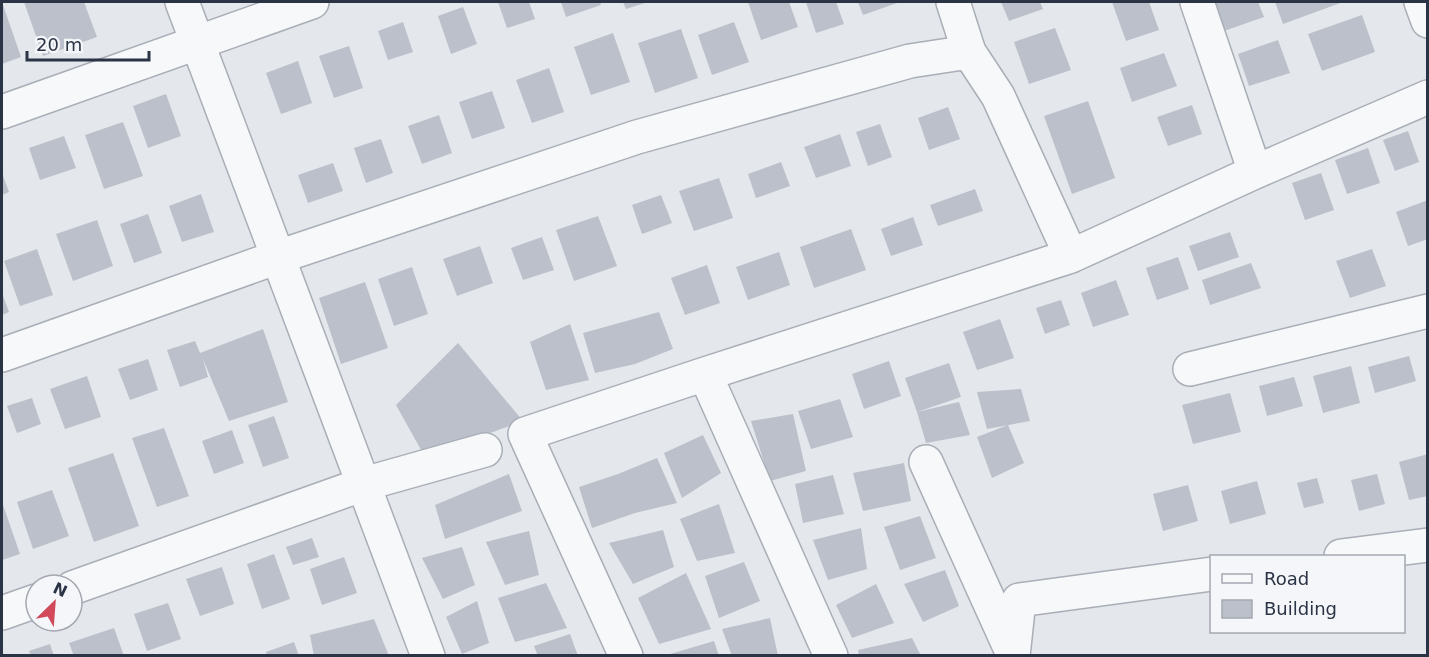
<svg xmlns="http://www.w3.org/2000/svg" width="1429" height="657" font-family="'DejaVu Sans',sans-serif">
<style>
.building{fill:#bbc0ca}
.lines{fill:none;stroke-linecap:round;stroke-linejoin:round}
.minor-casing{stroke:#a9aeb7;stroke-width:36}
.minor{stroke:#f7f8fa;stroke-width:33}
</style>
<rect width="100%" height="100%" fill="#e4e7ec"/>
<path class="building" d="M2,2l19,55 -19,7z
M24,2h60l13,35 -54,19z
M498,2h31l6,17 -28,9z
M561,2h39l1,3 -35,12z
M623,2h25l-22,7z
M748,2h41l9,25 -37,13z
M806,2h30l8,22 -28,9z
M858,2h42l-37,13z
M1001,2h39l3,7 -34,12z
M1112,2h37l10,28 -33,11z
M1213,2h45l6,15 -40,14z
M1275,2h68l-60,22z
M463,7l14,37 -26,10 -13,-38z
M1362,15l13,37 -53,19 -14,-37z
M403,22l10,30 -25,8 -10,-29z
M734,22l15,40 -37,13 -14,-40z
M1055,28l16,42 -42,14 -15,-42z
M681,29l17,49 -43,15 -17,-50z
M613,33l17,49 -39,13 -17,-48z
M1278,40l12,33 -41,13 -11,-32z
M349,46l14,42 -29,10 -15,-42z
M1164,53l13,33 -45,16 -12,-34z
M298,61l14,42 -31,11 -15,-41z
M549,68l15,44 -32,11 -16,-43z
M492,91l13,37 -33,11 -13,-37z
M166,94l15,42 -33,12 -15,-42z
M1088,101l27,77 -43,16 -28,-78z
M1192,105l10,29 -34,12 -11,-29z
M948,107l12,32 -31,11 -11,-32z
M439,115l13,38 -30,11 -14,-38z
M123,122l20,54 -39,13 -19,-54z
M880,124l12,33 -24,9 -12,-34z
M1408,131l11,31 -24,9 -12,-31z
M840,134l11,32 -35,12 -12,-31z
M64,136l12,32 -36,12 -11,-32z
M381,139l12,34 -27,10 -12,-35z
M1368,148l12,35 -33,11 -12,-34z
M781,162l9,24 -34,12 -8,-24z
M333,163l10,28 -35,12 -10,-28z
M2,173l7,19 -7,3z
M1321,173l13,37 -29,10 -13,-37z
M719,178l14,40 -39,13 -15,-40z
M975,189l8,22 -45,15 -8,-21z
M201,194l13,38 -32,10 -13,-36z
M661,195l11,28 -30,11 -10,-29z
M1428,200v39l-20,7 -12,-34z
M148,214l14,39 -28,10 -14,-39z
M598,216l19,50 -43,15 -18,-51z
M913,217l10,28 -32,11 -10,-27z
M97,220l16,46 -40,15 -17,-47z
M851,229l15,41 -52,18 -14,-41z
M1230,232l9,25 -41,14 -9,-25z
M542,237l12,33 -31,10 -12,-32z
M480,246l13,37 -36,13 -14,-37z
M37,249l16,46 -33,11 -16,-45z
M1372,249l14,37 -36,12 -14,-37z
M779,252l11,33 -42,15 -12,-33z
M1178,257l11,32 -32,11 -11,-32z
M1251,263l10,25 -51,17 -8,-25z
M707,265l13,38 -35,12 -14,-37z
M412,267l16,47 -34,12 -16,-47z
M1116,280l13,35 -36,12 -12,-34z
M365,282l23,66 -47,16 -22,-66z
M2,293l7,19 -7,3z
M1061,300l9,25 -25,9 -9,-26z
M659,312l14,37 -38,15 -40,9 -12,-40z
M1000,319l14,39 -37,12 -14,-38z
M570,324l19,56 -43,10 -16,-48z
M263,329l25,73 -59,19 -26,-62 5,18 -28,10 -13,-37 28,-9 5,12z
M458,343l65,78 -98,36 -29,-52z
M1409,356l7,25 -41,12 -7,-26z
M148,359l10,31 -28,10 -12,-31z
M889,361l12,35 -37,13 -12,-35z
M949,363l12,34 -44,15 -12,-34z
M1351,366l9,37 -37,10 -10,-37z
M87,376l14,41 -36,12 -15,-40z
M1294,377l9,29 -36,10 -8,-30z
M1021,389l9,32 -43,8 -10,-37z
M1230,393l11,39 -48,12 -11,-39z
M32,398l9,26 -24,9 -10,-27z
M840,399l13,38 -42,12 -13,-38z
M959,402l11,33 -44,8 -9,-31z
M793,414l13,57 -36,10 -19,-60z
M274,416l15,42 -26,9 -15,-42z
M1008,425l16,38 -32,15 -15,-41z
M164,428l25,68 -32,11 -25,-69z
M232,430l12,33 -30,11 -12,-33z
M703,435l18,38 -39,25 -18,-45z
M113,453l26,73 -45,16 -26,-74z
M1428,454v42l-19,4 -10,-38z
M657,458l20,45 -42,10 -43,15 -13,-41 39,-13z
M904,463l7,38 -48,10 -10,-38z
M509,474l13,37 -77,28 -10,-34z
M1377,474l8,30 -26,7 -8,-31z
M833,475l11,39 -41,9 -8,-39z
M1317,478l7,25 -20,5 -7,-25z
M1257,481l9,33 -36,10 -9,-33z
M1188,485l10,36 -35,10 -10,-37z
M52,490l17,46 -36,13 -16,-47z
M2,502l18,52 -18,6z
M719,504l16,49 -38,8 -17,-42z
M920,516l16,42 -36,12 -16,-43z
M861,528l6,41 -39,11 -15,-40z
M663,530l11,37 -41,17 -24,-41z
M529,531l10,44 -34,10 -19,-43z
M312,538l7,19 -26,8 -7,-18z
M462,547l13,38 -32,14 -21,-41z
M274,554l16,45 -28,10 -15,-45z
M344,557l13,36 -35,12 -12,-36z
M744,562l16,39 -41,17 -14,-42z
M222,567l12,37 -34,12 -14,-37z
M945,570l14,36 -36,16 -19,-38z
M686,573l25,56 -52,15 -21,-46z
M546,583l21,45 -52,14 -17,-44z
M876,584l18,39 -42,15 -16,-33z
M477,601l12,42 -27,11 -16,-37z
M168,603l13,36 -34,12 -13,-37z
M770,618l8,38h-46l-10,-27z
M374,619l15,37h-75l-4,-21z
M114,628l10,28h-50l-5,-13z
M570,634l8,22h-40l-4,-10z
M912,638l9,18h-62l-1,-6z
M714,641l5,15h-52v-1z
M294,642l5,14h-32l-1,-4z
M50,644l4,12h-23l-2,-5z"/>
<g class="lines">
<g class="minor-casing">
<path id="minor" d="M182,2l246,654
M953,2l16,50
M1197,2l58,170
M1421,2l7,19
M2,112l310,-110
M2,355l276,-98 359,-120 273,-76 59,-9 29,44 73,160
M1190,369l238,-58
M705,374l126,282
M926,462l86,190
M1341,556l87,-11
M72,588l292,-104 121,-34
M2,613l34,-12
M626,656l-101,-222 180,-60 366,-118 184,-84 173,-75
M1013,656l6,-56 193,-26"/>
</g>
<use href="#minor" class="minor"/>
</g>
<rect width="1429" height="657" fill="none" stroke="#2b3445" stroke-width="6"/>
<rect x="1210" y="555" width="195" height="78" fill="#f4f6f9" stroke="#a4a8b1" stroke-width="1.5"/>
<rect x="1222" y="574" width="30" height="9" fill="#f7f8fa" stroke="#a4a8b1" stroke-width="1.5"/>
<text x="1264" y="585" font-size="18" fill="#2b3445">Road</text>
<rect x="1222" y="600" width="30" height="18" fill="#bbc0ca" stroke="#a4a8b1" stroke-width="1.5"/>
<text x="1264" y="615" font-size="18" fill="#2b3445">Building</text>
<g transform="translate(54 603) rotate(25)"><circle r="28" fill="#f4f6f9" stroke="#a4a8b1" stroke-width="1.5"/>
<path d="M0-4.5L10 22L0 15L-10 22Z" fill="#d1495b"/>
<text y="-9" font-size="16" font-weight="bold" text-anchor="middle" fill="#2b3445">N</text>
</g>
<path d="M27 51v9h122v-9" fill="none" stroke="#2b3445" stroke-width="3"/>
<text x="36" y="51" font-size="18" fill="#2b3445" stroke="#f4f6f9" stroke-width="4.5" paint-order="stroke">20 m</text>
</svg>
